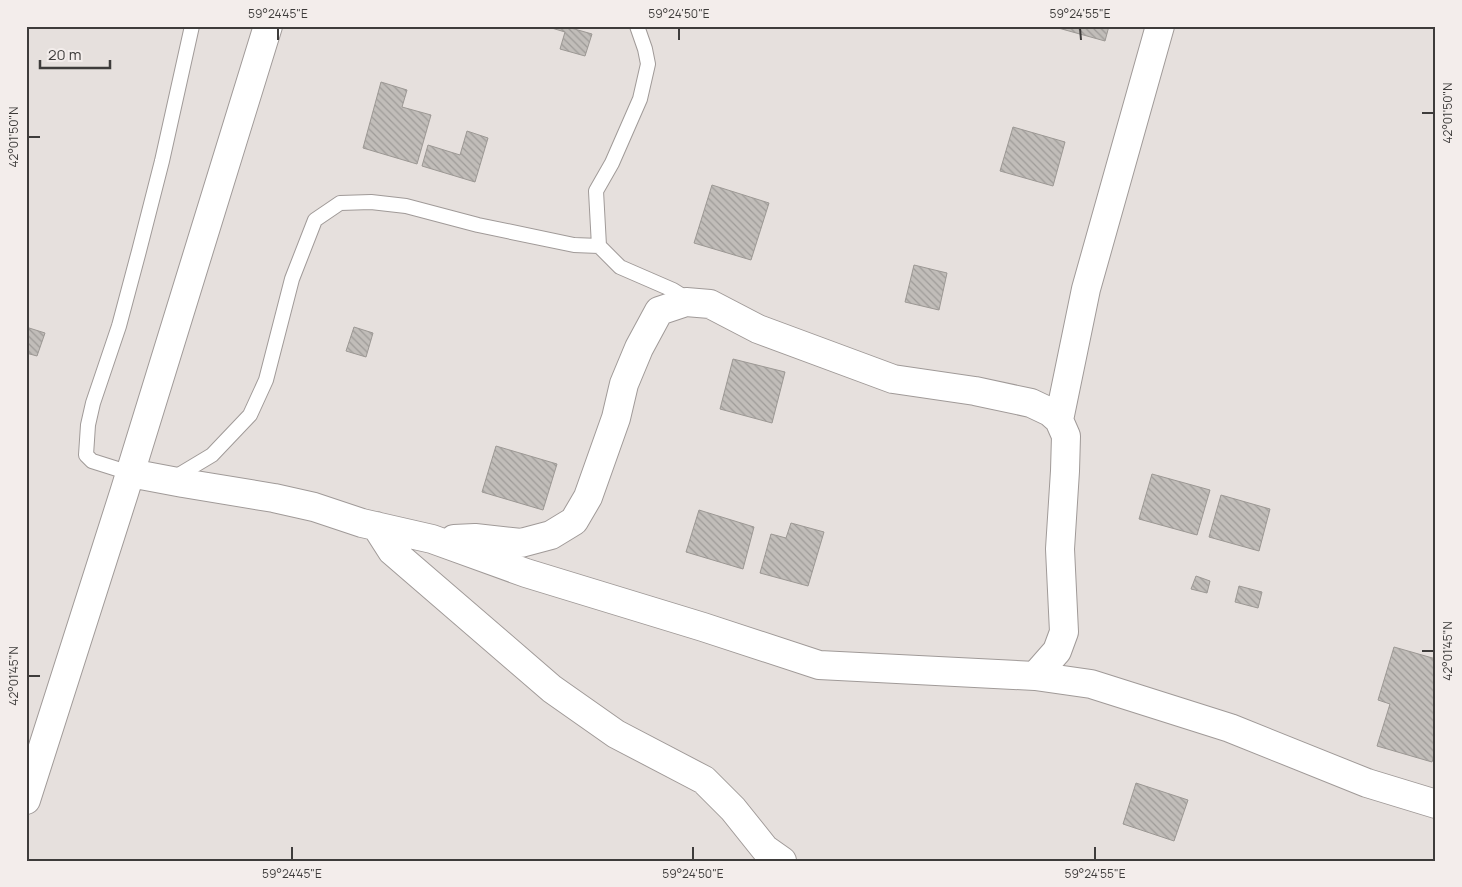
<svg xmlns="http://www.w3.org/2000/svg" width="1462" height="887" font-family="Manrope,sans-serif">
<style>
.building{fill:url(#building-back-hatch);stroke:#9c9894}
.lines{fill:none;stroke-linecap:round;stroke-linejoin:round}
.service-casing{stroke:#a09a98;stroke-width:16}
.minor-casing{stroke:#a09a98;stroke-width:30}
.service{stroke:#fff;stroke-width:14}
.minor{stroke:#fff;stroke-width:28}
.ticks{fill:none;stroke:#3e3c3b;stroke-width:2}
.neatline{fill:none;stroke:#3e3c3b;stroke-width:2}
.ticks-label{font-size:12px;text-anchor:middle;fill:#3e3c3b}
</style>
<defs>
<pattern id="building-back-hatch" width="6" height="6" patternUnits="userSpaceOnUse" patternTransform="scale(1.25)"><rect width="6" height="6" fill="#c1bdb9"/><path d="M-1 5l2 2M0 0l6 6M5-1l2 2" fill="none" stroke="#9e9b98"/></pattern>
</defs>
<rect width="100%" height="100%" fill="#e6e0dd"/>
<path class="building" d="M545,26h26v2l21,6 -7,22 -25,-7 5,-17z
M1051,26h58l-4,15z
M381,82l26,8 -5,17 29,8 -14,49 -54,-16z
M1013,127l52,15 -12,44 -53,-15z
M467,131l21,7 -13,44 -53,-16 6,-21 32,10z
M712,185l57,18 -18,57 -57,-17z
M914,265l33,8 -8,37 -34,-8z
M26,327l19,6 -8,23 -11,-3z
M354,327l19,6 -7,24 -20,-6z
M733,359l52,13 -13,51 -52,-14z
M496,446l61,18 -14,46 -61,-18z
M1152,474l58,16 -13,45 -58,-16z
M1221,495l49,14 -11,42 -50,-14z
M699,510l55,17 -11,42 -57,-17z
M791,523l33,9 -16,54 -48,-13 11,-39 15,4z
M1196,576l14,5 -3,12 -16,-4z
M1239,586l23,6 -4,16 -23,-6z
M1394,647l42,12v91l-4,12 -55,-16 13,-42 -12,-4z
M1136,783l52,17 -14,41 -51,-17z"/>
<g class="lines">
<g class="service-casing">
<path id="service" d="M637,26l8,23 3,15 -8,35 -28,64 -16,28 3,55 21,21 53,23 16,10
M130,473l-38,-12 -6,-6 2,-30 5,-22 26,-77 20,-75 23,-90 30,-135
M172,479l40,-24 38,-40 16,-35 26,-101 23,-59 25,-17 31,-1 35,4 72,19 96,20 25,1"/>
</g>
<g class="minor-casing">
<path id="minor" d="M1059,420l27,-131 74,-263
M130,473l53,10 91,15 40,9 48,16 70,16 94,34 177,54 116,38 216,11 56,8 139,44 137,55 69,21
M376,526l16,25 160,138 64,45 88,46 29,29 32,40 17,12
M454,539l21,-1 46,5 30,-8 23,-14 14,-24 28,-79 8,-34 15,-36 20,-37 27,-9 24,2 48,25 135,50 82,12 56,12 19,9 9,8 7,16 -1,35 -5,78 4,83 -7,19 -22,25
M26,800l98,-307 144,-467"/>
</g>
<use href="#service" class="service"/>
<use href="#minor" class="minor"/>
</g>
<path class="ticks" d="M278,28v12M679,28v12M1080,28l1,12M1422,113h12M28,137h12M1422,651h12M28,676h12M292,847v13M693,847v13M1095,847v13"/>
<rect width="1462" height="887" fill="none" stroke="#f3edeb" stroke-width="55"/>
<path d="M40 60v8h70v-8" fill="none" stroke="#3e3c3b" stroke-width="2.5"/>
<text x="48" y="60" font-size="15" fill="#3e3c3b" stroke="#f3edeb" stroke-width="4" paint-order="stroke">20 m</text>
<rect x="28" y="28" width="1406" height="832" class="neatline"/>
<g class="ticks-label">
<text x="278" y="18">59°24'45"E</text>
<text x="679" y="18">59°24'50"E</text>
<text x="1080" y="18">59°24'55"E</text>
<text transform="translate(1448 113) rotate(-90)" y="4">42°01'50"N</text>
<text transform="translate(14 137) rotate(-90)" y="4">42°01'50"N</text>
<text transform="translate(1448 651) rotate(-90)" y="4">42°01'45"N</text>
<text transform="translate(14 676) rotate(-90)" y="4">42°01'45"N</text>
<text x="292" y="878">59°24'45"E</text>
<text x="693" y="878">59°24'50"E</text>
<text x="1095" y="878">59°24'55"E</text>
</g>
</svg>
